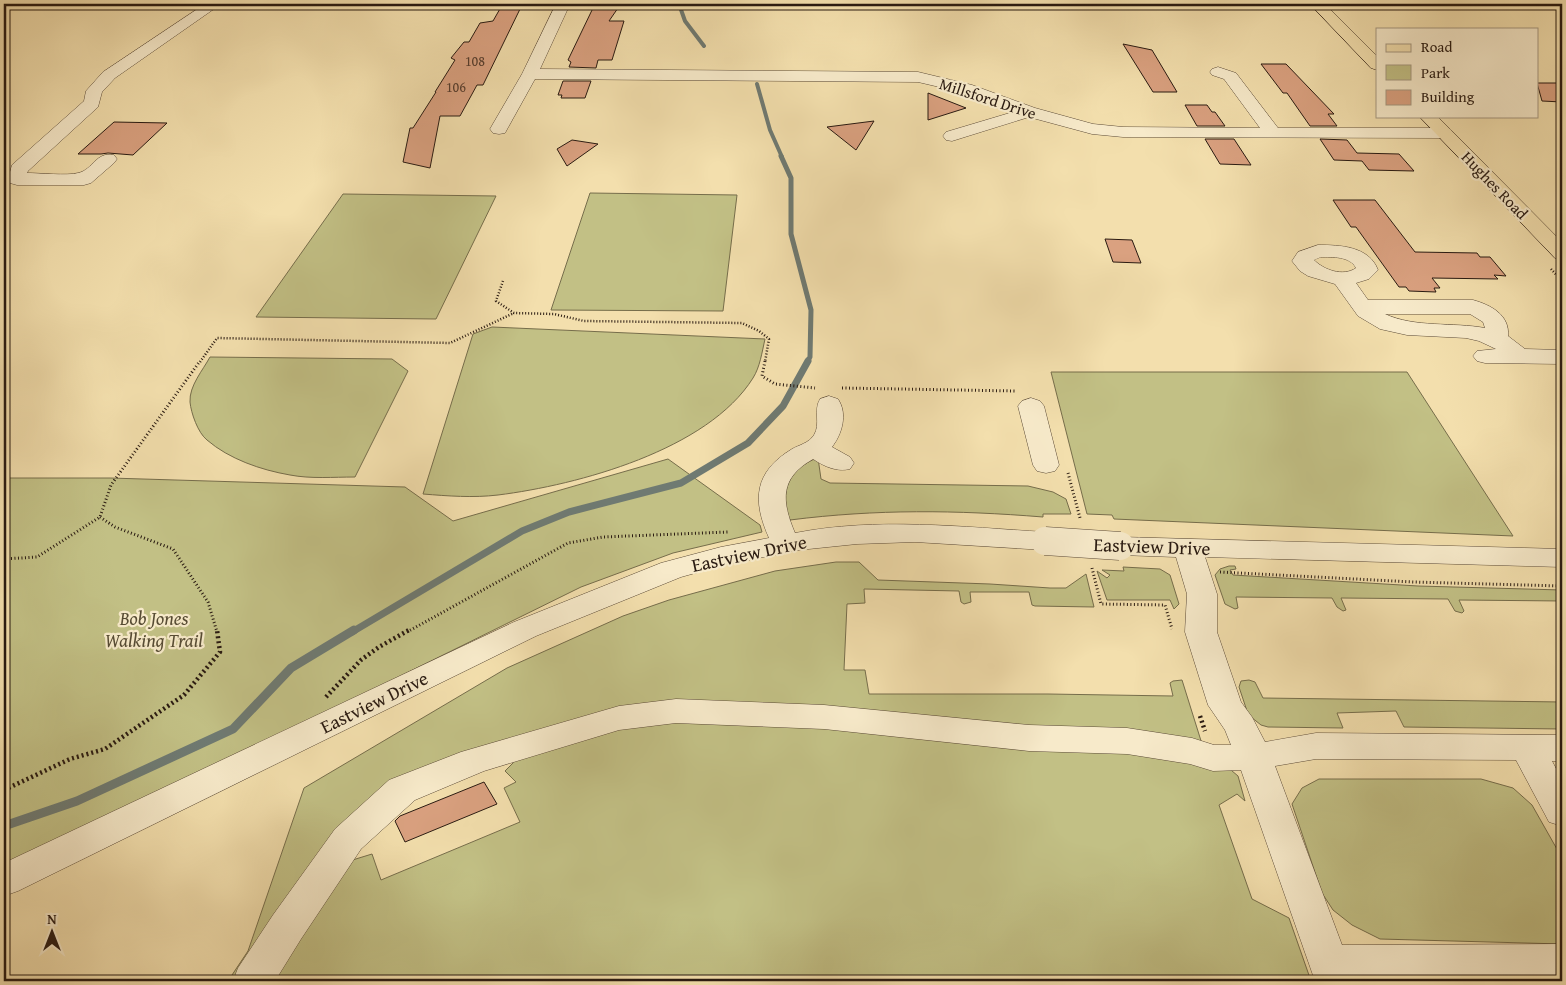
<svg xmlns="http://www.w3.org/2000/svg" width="1566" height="985" font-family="'Gentium Book Plus',serif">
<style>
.green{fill:#c2c085;stroke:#766d4b}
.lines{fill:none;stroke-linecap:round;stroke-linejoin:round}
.stream-far3{stroke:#6f7a72;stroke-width:4}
.stream-far2{stroke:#6f7a72;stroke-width:5}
.stream-far1{stroke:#6f7a72;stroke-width:7}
.stream{stroke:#6f7a72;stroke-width:9}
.building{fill:#daa180;stroke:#291a11}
.minor-casing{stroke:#5c4b38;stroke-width:1}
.major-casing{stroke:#291a11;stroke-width:1}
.path-far2{stroke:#291a11;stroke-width:2.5;stroke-dasharray:1 2;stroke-linecap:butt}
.path-far1{stroke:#291a11;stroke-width:3;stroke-dasharray:1 2.5;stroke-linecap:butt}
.path{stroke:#291a11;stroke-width:4.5;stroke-dasharray:2 3;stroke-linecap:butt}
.minor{fill:#f7eaca;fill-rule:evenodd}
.major{fill:#f3dfad;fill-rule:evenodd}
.minor-bridge-casing{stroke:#5c4b38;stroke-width:29;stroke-linecap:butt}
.minor-bridge{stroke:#f7eaca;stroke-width:28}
.labels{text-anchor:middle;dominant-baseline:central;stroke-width:4.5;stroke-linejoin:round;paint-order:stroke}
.far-number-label{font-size:14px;fill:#553c2d}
.far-street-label{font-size:16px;fill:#291a11;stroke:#f7eaca}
.street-label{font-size:19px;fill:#291a11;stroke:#f7eaca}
.park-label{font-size:19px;font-style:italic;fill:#574c34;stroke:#f7eaca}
</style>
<rect width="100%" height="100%" fill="#f3dfad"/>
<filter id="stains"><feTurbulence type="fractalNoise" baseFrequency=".004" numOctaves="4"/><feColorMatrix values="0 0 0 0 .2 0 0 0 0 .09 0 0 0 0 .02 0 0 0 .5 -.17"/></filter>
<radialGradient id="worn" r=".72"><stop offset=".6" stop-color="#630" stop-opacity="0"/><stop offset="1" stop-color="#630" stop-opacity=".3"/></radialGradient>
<path class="green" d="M590,193l147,2 -14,116 -172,-1z
M343,194l153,2 -60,123 -180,-2z
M492,327l273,12c-3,13 -5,28 -12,39 -45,72 -175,107 -255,117 -25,3 -50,1 -75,-1l50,-160z
M210,357l182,2 16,12 -53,106c-22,0 -44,2 -65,-2 -29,-5 -61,-16 -83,-35 -9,-7 -16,-27 -17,-38 -1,-16 13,-32 20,-45z
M1051,372h356l106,164 -399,-17 -2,-4 -25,-1z
M818,458l3,21 9,4 198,3 25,6 13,7 5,15h-28v3c-87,-7 -166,-8 -253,3 -5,-8 -11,-17 -8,-27 3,-16 22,-31 36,-35z
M668,459l92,66 2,7 -89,21 -92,34 -217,107 -360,174v-390h106l295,9 48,34z
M836,562h23l19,18 112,4 60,4h16l20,-14 8,33 -59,-1 -3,-1 -3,-13h-59l1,10 -7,2 -3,-2 -2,-11 -95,-2 1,14 -18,1 -3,66h21l4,24h179l125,2 -3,-13 3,-2 9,-1 20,64 -491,-38 -311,79 -78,78 -75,118h-19l20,-30 56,-163 203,-120 116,-52 46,-16 106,-29z
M1229,566h6l1,3 -6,1 3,5 185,11 144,4v11l-103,-1 5,11 -2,2 -7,-2 -7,-12 -107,-1 5,12 -3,1 -6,-4 -5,-9 -96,-1 2,11 -3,1 -10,-5 -10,-29 5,-6z
M1123,567l37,2 10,6 9,29 -5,5 -4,-9h-63l-10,-29 10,7 3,-3 -8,-5 22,1z
M1249,680l6,2 8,16 299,4v27l-158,-2 -8,-16 -59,2 6,15 -75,-1 -7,-2 -10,-8 -4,-6 -8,-24 2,-6z
M668,719l452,26 105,20 13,11 7,25 -8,-7 -18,11 33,94 37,19 22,63h-1045l34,-53 46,-66 26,-8 9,26 139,-58 -16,-34 12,-6 -11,-11 8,-8v-7l43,-15z
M1319,779h162l32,9 19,17 30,53v86l-182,-5 -28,-14 -19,-15 -11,-17 -30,-89 10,-16z"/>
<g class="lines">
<path class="stream-far3" d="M679,4l6,17 19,25
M757,84l13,46 12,27"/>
<path class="stream-far2" d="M781,156l10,22v56l20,76 -1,47 -3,5"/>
<path class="stream-far1" d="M352,632l170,-101 47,-19 112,-29 67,-40 35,-37 25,-45"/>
<path class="stream" d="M4,826l73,-25 156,-72 58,-61 63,-38"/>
</g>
<path class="building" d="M501,7h20l-38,78h-6l-17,31h-20l-10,52 -27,-6 7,-34h3l23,-36h-1l20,-32 -4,-2 13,-16h5l11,-19 13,-2z
M593,8h25l-9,13h15l-12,39h-14l-2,8 -27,-1 2,-5 -3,-2z
M1123,44l29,6 25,42h-24z
M1261,64h25l48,50h-6l9,12h-27l-23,-33h-4z
M563,81h28l-6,17h-24l1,-3h-4z
M1537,83h25v19l-20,-1z
M928,93l38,15 -38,12z
M1185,105h22l5,7h3l10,14h-28z
M874,121l-18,29 -29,-23z
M114,122l53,1 -34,32 -25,-2 -7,1h-23z
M1205,139h29l17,26 -31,-1z
M1320,139l27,1 10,13 42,1 15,17 -45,-1 -7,-9 -28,-1z
M572,140l26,4 -31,22 -10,-17z
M1333,200h42l40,52 62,1 3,4h10l16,19 -12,-1 4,4 -66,-1 8,10h-6l2,4 -27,-1 -3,-4h-7l-43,-60h-5z
M1105,239l27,1 9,23 -28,-1z
M484,782l13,22 -92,38 -10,-21 5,-5z"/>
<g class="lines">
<g class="minor-casing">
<path id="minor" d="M205,4h16l-106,74 -13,14 -4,15 -70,64 -1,2c13,0 40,3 51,0 15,-3 18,-22 36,-18l3,4 -3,4 -23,20 -7,2h-67l-7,-2 -2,-4 4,-14 72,-64 2,-10 17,-19z
M556,4h14l-30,65 378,3 54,13 63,23 58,16 30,3 137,1 -36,-49 -12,-4 -2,-3 2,-3 6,-2 18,6 42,55h166l6,1 3,4 -3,4 -6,1 -321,-1 -31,-3 -63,-17 -77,24 -6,-1 -3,-4 3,-4 67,-20 -52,-20 -43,-10 -383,-3 -30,54 -6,1 -6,-1 -3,-4 32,-55z
M1318,245c22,0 51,1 60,25l-9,9 -13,4 12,17h105c18,5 37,15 35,36l17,13 37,1v14l-77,-1 -8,-2 -4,-5 4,-5 19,-2 -17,-8 -13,-3 -59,-3 -27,-6 -22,-13 -23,-32 -27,-8 -8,-5 -8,-10 6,-9zM1321,257c11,0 29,-1 35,11 -13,9 -32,2 -42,-8zM1385,314h85l13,8 2,6c-32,-6 -70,0 -100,-14z
M829,396l9,3c10,15 4,35 -6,48l18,10 4,6 -4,6c-13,3 -25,-2 -37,-10 -33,19 -32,41 -18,74 82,-16 167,-6 250,-1l10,3 4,6 -4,6 -10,3 -130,-8 -58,2 -58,6 -75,15 -43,12 -145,59 -518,255 -14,5v-33l510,-241 147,-59 60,-16 48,-9c-17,-38 -15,-66 23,-89 7,-4 17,-6 22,-14 7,-11 -1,-25 6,-36z
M1031,398l9,3 4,5 15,59 -4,6 -9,2 -9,-2 -4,-6 -15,-59 4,-5z
M1120,537l442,12v18l-357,-10 12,37v38l24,70 11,15 13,25 51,-9 246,2v26h-10l10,19v46l-13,-4 -33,-62 -200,-1 -41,7 67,179 220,-1v35l-247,2 -74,-211 -28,1 -23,-7 -63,-10 -98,-3 -205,-22 -148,-6 -57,7 -135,41 -69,29 -54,49 -60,90 -26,42h-42l5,-13 35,-53 62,-86 54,-49 72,-28 158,-46 57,-7 148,6 205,20 98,3 65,10 22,7h17l-6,-15 -17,-25 -23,-73 2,-38 -11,-37 -56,-2 -10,-3 -4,-6 4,-6z"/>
</g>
<g class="major-casing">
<path id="major" d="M1310,4h15l52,52v14l-6,-2z
M1419,116h18l125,126v18l-7,-2z"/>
</g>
<path class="path-far2" d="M1551,269l11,12
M503,281l-7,20 18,12 40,1 30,7 158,2 17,8 10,8 -4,23
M200,362l17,-24 233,5 64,-30"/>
<path class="path-far1" d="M765,361l-3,15 13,8 40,4
M842,388l173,3
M1068,473l12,45
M100,517l15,10 58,22 35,53 9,30
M4,559l33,-2 63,-40 11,-32 89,-124
M1092,568l9,36 64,1 7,24
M1220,572l193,10 149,4
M407,632l161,-89 35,-6 125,-5"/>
<path class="path" d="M326,697l35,-37 18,-13 30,-17
M1200,716l5,15
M4,790l66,-31 35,-10 79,-54 36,-43 -3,-22"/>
<use href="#minor" class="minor"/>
<use href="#major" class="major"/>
<g class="minor-bridge-casing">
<path id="minor-bridge" d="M1045,541l75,5"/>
</g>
<use href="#minor-bridge" class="minor-bridge"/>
</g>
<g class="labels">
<g class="far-number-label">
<text x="475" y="61">108</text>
<text x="456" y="87">106</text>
</g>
<g class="far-street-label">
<text transform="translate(988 98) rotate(18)">Millsford Drive</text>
<text transform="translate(1495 185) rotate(46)">Hughes Road</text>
</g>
<g class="street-label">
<text transform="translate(1152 546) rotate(2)">Eastview Drive</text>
<text transform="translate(749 553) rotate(-12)">Eastview Drive</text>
<text transform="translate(374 702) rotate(-26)">Eastview Drive</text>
</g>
<g class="park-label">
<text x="154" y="618">Bob Jones<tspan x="154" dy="22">Walking Trail</tspan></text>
</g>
</g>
<rect width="1566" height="985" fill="none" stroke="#f3dfad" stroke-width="20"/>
<rect x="5" y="5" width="1556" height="975" fill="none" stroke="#291a11" stroke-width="2.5"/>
<rect x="10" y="10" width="1546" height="965" fill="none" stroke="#291a11"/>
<rect x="1376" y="28" width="162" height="90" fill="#f7eaca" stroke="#a59780"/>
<rect x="1386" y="44" width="25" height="8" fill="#f3dfad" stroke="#a59780"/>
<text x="1421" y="52" font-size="15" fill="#291a11">Road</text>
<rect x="1386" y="65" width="25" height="15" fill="#c2c085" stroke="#a59780"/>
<text x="1421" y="78" font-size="15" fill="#291a11">Park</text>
<rect x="1386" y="90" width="25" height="15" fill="#daa180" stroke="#a59780"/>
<text x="1421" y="102" font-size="15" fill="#291a11">Building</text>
<g transform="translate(52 932)" stroke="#f7eaca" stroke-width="4" paint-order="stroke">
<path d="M0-4L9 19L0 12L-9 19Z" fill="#291a11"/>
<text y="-8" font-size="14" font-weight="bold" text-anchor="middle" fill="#291a11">N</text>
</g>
<rect width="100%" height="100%" filter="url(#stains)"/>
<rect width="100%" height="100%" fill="url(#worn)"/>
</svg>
